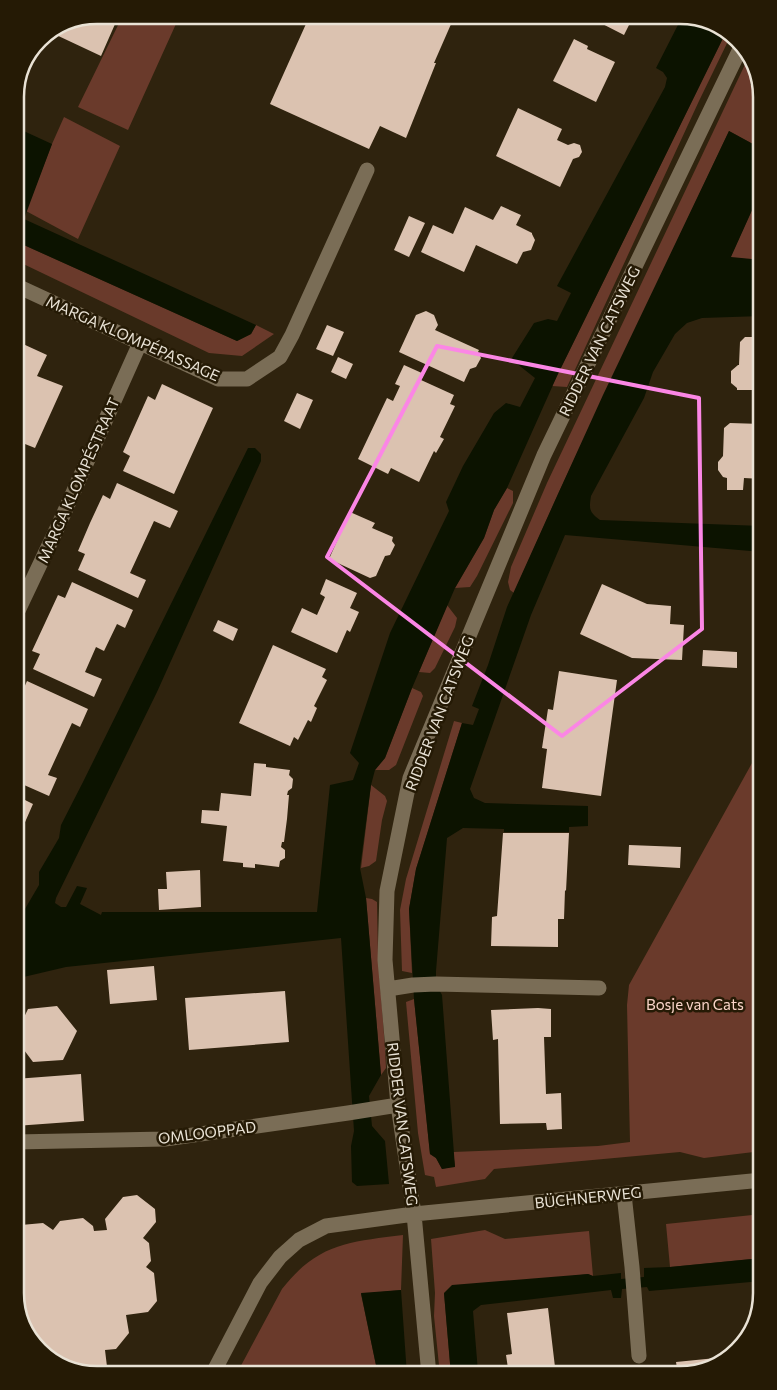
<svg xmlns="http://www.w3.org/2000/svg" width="777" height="1390" font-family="Commissioner,sans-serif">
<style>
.green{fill:#6a3a2b}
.water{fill:#0c1300}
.building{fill:#dbc2b0}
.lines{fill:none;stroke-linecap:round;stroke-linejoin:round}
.minor{stroke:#7a6d56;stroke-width:15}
.marked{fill:none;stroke:#fb86e5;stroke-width:4;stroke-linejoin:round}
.labels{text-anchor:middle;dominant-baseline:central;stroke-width:5;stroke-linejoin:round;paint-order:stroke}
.street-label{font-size:15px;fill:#e9e2d5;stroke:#251a05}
.park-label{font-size:15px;fill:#fad5c9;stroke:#251a05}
.rim{fill:none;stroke:#e9e2d5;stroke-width:2.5}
</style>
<rect width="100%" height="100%" fill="#2f230e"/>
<path class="green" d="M123,15h57l-52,115 -50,-23z
M727,30l4,5 -32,66 -132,286 -15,-1z
M749,56c10,11 7,16 1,29l10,5 2,7v52l-33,-18 -171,363 -44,99 -4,-3 -2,-8 3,-15 36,-84z
M64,117l56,29 -42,93 -52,-28 26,-67z
M762,188v72l-32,-2z
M15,241l222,100 14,-7 5,-9 18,9 -32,22 -33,-3 -194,-93z
M507,488l6,3v12l-36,73 -7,11 -15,1 29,-50 10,-28z
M447,605l10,13 -2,9 -20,41 -5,5 -11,-1z
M412,688l9,4 2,4 -27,69 -7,5h-14l10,-12z
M454,721l8,2 -46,146 -7,40 3,64 -10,-2 -2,-61 6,-31z
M762,745v214l-1,12 1,7v173l-58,7 -24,-6 -186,17 -9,10 -49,8 -2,-10 -9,-2 -7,-42 -12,-131 8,-3 16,155 6,4 6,11 13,-3 -2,-14 145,-6 32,-4 -3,-137 2,-20z
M371,785l14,11 2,5 -5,19 -6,41 -7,5 -8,2z
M366,898l6,1 5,3 1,52 7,94 1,20 -5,7z
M762,1214v44l-92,9 -4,-43z
M485,1230l20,9 84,-8 4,45 -5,-2 -144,19 7,82h-11l-6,-59 1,-23 -4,-54z
M403,1235l-2,55 -40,4 16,76 -61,5h-80l46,-86c36,-46 67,-47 121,-54z"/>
<path class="water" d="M683,15h3l41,15 -170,346 -50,112 -13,22 -10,28 -29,50 -43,100 -27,70 -10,12 -4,15 -11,83 6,30 15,177 -12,21 3,30 13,15 4,43 -32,2 -5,-4 -1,-36 3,-15 -13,-193 -275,29 -51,12v-53l24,-41v-13l20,-34 2,-13 22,-43 165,-334h7l6,6v7l-104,231 -101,206 -1,5 6,4h5l11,-21 10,2 -7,16 21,11 1,-3h215l13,-127 23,-5 6,-17 -9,-10 40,-120 59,-122 -3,-9 17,-36 31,-53 12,-10 14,4 15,-29 -19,-15 -4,-5 22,-35 14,-4 9,2 14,-28 -14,-7 108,-199 2,-9 -4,-6 -7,-4z
M15,127l37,17 -28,75 232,106 -5,9 -14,7 -222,-100z
M729,131l33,18v39l-31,69 31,3v56l-60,2 -15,5 -12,11 -22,38 -9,26 -53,98c-2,13 -2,16 9,24l162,6v26l-197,-17 -34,80 -61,174 4,9 11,5 103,3v20l-19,1v5h-65v-3l-41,-1 -16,10 -11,133v13l6,11 13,172 -13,2 -6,-11 -6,-4 -16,-155 -5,-90 7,-40 46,-146 11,2 6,-16 -7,-3 16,-41 19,-58 51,-113 45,-99z
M762,1258v23l-113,10 -2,-4 -25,2 -1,9h-8l-2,-8 -130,15 -8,6 5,61 -1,3h-26l-7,-82 8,-8 136,-11 5,2 28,-3v6l23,-2v-9l26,-1z
M401,1290l6,85h-30v-5l-16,-77z"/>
<path class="building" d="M97,15h22l-18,41 -49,-23z
M310,15h145l-21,48h2l-30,75 -26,-12 -11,23 -99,-45z
M585,15h49l-10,20z
M574,39l14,7 -1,3 28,13 -19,40 -43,-21z
M518,108l44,21 -5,11 11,5 6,-2 6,2 2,7 -3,5 -6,2 -13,28 -64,-31z
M501,206l20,9 -5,10 16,8v1l3,6 -4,10 -8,2 -6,12 -41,-19 -12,27 -43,-20 12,-27 20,9 12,-27 28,13z
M409,216l16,7 -16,34 -15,-7z
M426,311l8,4 4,10 -3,5 44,20 -1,2 3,6 -5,9 -6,2 -6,13 -65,-30 17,-37z
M327,325l17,7 -11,24 -17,-7z
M745,337h17v53h-25v-2l-6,-5v-12l7,-6h1l1,-23z
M23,344l24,11 -10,21 26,10 -28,62 -20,-8v-91l5,2z
M338,357l15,7 -7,15 -15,-7z
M404,365l20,9 -3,6 33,15 -4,9 5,2 -15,31 4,2 -8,14 -2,-2 -15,31 -28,-14 -3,6 -30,-15 29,-61 6,3 7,-15 -5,-2z
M162,384l51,24 -39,86 -51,-23 7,-15 -7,-4 25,-56 7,4z
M297,393l16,7 -13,29 -16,-8z
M730,423l32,1v55l-18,-1 -1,12h-16v-12l-4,-1 -5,-7v-8l5,-6 1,-28z
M117,483l61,28 -8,17 -16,-7 -24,52 16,7 -8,18 -60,-28 7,-16 -7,-3 12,-28 13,-28 7,4z
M350,512l25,11 -3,5 21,9 -1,4 3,4 -5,10 -5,1 -9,20 -6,2 -41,-19z
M326,579l31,14 -7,15 9,4 -9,20 -3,-2 -10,23 -46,-21 11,-24 15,7 8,-18 -5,-3z
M72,582l61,28 -8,18 -8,-4 -13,27 -8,-4 -11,25 17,7 -8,18 -61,-28 7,-15 -8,-3 26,-56 7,3z
M602,584l45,20 24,2 -1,18 14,1 -2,35 -50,-2 -52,-24z
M218,620l20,9 -5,12 -20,-10z
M273,645l53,24 -4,8 5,3 -13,26 3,2 -6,14 -3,-2 -10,20 -4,-3 -4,9 -51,-23z
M703,650l34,2v16l-35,-2z
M559,671l58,9 -16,116 -59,-8 5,-39 -5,-1 6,-39 5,1z
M27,681l61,28 -8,18 -8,-4 -24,52 9,3 -8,18 -34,-15v-86l5,2z
M254,763l12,1v3l24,3 -1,5 4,4 -1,9 -4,3 -1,4h2l-2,24 -3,23h-2l-1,5 4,3v8l-5,3 -1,6 -24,-3v4l-12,-1v-4l-20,-2 4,-35 -26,-3 1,-13 17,1 2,-18 30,3z
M15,795l18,9 -11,25 -7,-3z
M503,833h66l-3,58 -1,-1 -1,29h-6v28l-67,-1 1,-29 5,-1z
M629,845l52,2 -1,21 -52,-3z
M200,870l1,37 -42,3 -1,-21h9l-1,-17z
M154,966l3,34 -47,4 -3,-34z
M285,991l4,51 -100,8 -4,-52z
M57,1006l20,25 -14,29 -30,2 -18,-24v-2l13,-27z
M538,1008l13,1v28h-7l2,57 15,-1 1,36 -15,1 -1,-7 -46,1 -2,-85 -5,1 -2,-30z
M81,1074l3,47 -69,5v-47z
M137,1195l18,14 1,13 -13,16 6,5 2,18 -5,6 8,6 3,28 -9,11 -22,3 3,18 -13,16 -11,1 3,25h-16l-40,-14 -29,-32 -8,-36v-61l6,-7 22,-2 10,7 7,-9 23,-3 10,8 1,5 13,-1 -2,-11 18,-22z
M548,1308l7,59 17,-2 2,10h-65l-3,-20 6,-1 -5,-41z
M716,1358v9l-38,8 -2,-13z"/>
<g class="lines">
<path class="minor" d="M15,285l203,94h29l33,-22 12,-22 75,-165
M15,617l45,-95 80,-179
M388,989l25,-4 23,-1 163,4
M15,1142l150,-3 183,-26 50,-8
M624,1194l8,73 7,89
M212,1375l48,-92 20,-26 19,-17 27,-14 88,-12 348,-34
M429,1375l-15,-161 -16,-109 -13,-145 2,-69 23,-113 134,-323 197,-408"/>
</g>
<path class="marked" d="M437,346l262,52 3,231 -140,107 -235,-179z"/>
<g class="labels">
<g class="street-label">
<text transform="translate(133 338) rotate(24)">MARGA KLOMPÉPASSAGE</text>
<text transform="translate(599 341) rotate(-64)">RIDDER VAN CATSWEG</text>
<text transform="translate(78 480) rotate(-66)">MARGA KLOMPÉSTRAAT</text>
<text transform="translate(439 713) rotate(-69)">RIDDER VAN CATSWEG</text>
<text transform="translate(403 1124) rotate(83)">RIDDER VAN CATSWEG</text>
<text transform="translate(207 1132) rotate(-7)">OMLOOPPAD</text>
<text transform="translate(588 1197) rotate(-6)">BÜCHNERWEG</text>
</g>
<g class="park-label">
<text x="695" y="1004">Bosje van Cats</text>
</g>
</g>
<path d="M0 0H777V1390H0ZM97 24H680A73 73 0 0 1 753 97V1293A73 73 0 0 1 680 1366H97A73 73 0 0 1 24 1293V97A73 73 0 0 1 97 24Z" fill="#251a05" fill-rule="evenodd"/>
<path class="rim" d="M97 24H680A73 73 0 0 1 753 97V1293A73 73 0 0 1 680 1366H97A73 73 0 0 1 24 1293V97A73 73 0 0 1 97 24Z"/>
</svg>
